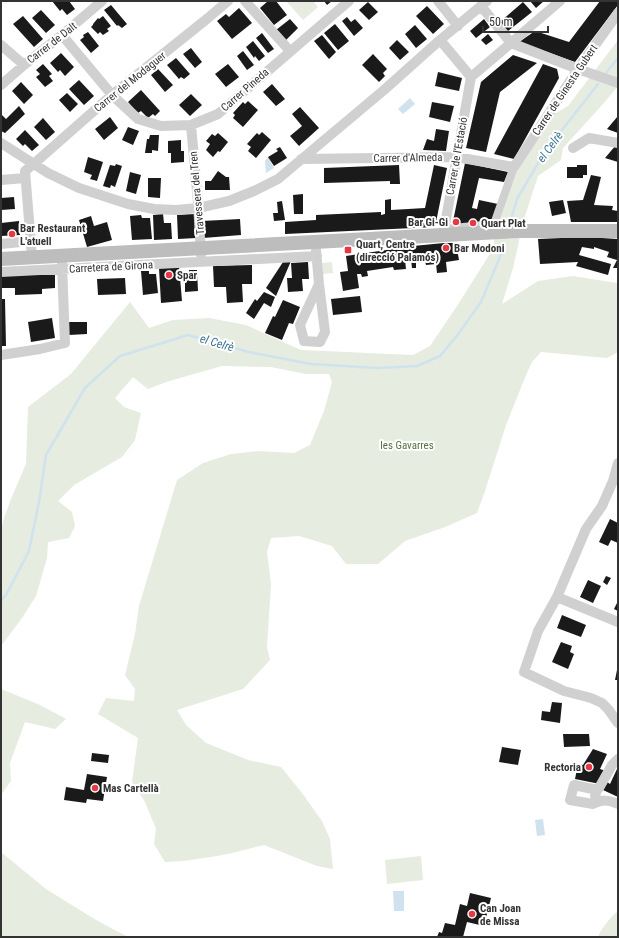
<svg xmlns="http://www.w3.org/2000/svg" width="619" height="938" font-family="'Roboto Condensed',sans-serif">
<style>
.green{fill:#e6ecdf}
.water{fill:#cfe2ee}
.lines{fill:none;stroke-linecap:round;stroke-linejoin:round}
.stream{stroke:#cfe2ee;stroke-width:2.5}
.building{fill:#1a1a1a}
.pedestrian{stroke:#d0d0d0;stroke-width:8}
.minor{stroke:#d0d0d0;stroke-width:10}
.secondary{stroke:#bdbdbd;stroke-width:14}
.poi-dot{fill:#e63946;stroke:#fff;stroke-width:1.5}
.labels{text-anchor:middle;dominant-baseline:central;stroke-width:4;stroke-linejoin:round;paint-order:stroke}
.street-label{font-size:11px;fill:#333;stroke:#fff}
.poi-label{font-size:11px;font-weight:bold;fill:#333;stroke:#fff;text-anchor:start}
.park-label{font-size:11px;fill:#56703f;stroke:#fff}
.water-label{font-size:12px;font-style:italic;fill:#3f7597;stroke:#fff}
</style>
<rect width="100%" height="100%" fill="#fff"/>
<path class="green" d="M286,1h27l5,6 -15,13z
M618,40v46l-15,18 -40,44 -2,12 -23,16 -14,43 -11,49 -11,36 36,-23 35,-5 44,7h1v69l-11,6 -66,-6 -9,10 -6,13 -20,50 -21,66 -8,22 -32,14 -40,14 -27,23h-32l-14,-18 -33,-10 -28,2 -4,14 4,32 -4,63 3,13 -27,29 -66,21 9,15 20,18 42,17 33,7 21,26 20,28 8,18 3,30 -16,-3 -53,-21 -32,8 -15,3 -34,5 -18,1 -11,-18 2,-15 -11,-27 -13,-20 6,-44 -40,-24 8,-16 28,3 1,-12 -10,-14 10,-41 4,-28 38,-126 26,-17 28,-9 28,-3 35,2 16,-8 14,-34 8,-29 -3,-8h-23l-35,-7 -49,-1 -56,16 -18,7 -15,-12 -18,21 9,9 17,6 -6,27 -13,17 -48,28 -16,16 14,11 3,14 -6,12 -21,4 -1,16 -11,38 -14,22 -21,28v-115l3,-13 7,-19 15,-35 2,-57 43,-33 59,-72 19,26 24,-8 36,-2 37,7 55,25 112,5 17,-9 27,-40 36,-57 4,-28 18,-48 34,-56 19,-11z
M332,262l1,11 -10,1 -1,-11z
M1,689l39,16 26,14 -11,10 -30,-7 -15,41 1,18 -10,14z
M1,852l45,37 50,31 32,17h-125l-2,-1z
M421,856l2,24 -36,4 -2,-24z
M618,911v26h-20c4,-10 12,-19 20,-26z"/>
<path class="water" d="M410,98l5,6 -12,10 -5,-5z
M268,157l6,11 -8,5 -1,-12z
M543,819l2,16 -8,1 -2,-16z
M393,891h11v20h-10z"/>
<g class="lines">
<path class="stream" d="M606,73l12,-15
M512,216l5,-17 27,-46 54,-69
M1,600l5,-5 23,-44 10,-49 7,-47 39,-67 35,-32 68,-21 61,17 62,12 66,4 40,-2 23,-10 16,-19 25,-35 19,-45 4,-11"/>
</g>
<path class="building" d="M52,1h17l6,8 -8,6 -5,-6 -2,2z
M268,1h8l11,14 -13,10 -14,-17z
M324,1h8l-5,4z
M530,1h14l-8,7z
M600,1h18v4l-43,57 -56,-20 16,-11 34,11z
M368,2l10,10 -9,8 -10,-10z
M523,2l9,10 -24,19 -8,-9z
M111,5l16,19 -5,4 -4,-3 -1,1 -13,-16z
M427,6l17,18 -11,10 -17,-18z
M239,8l13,15 -20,16 -15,-18 9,-7 3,3z
M41,10l14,15 -9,8 -14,-15z
M23,16l20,23 -9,8 -21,-23z
M103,16l8,10 -4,3 2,2 -6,4 -3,-3 -2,2 -7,-7 2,-2v-1l5,-6 1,1z
M347,17l4,5 4,-3 8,9 -9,8 -12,-15z
M290,19l8,9 -13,13 -9,-11z
M484,19l6,8 -14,11 -6,-7z
M335,24l14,17 -11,9 -14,-17z
M415,25l12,14 -11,9 -11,-14z
M88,32l11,14 -8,7 -11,-13 4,-3 -1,-2z
M262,33l12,16 -6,4 -12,-15z
M488,34l5,6 -7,5 -5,-5z
M322,35l14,17 -7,7 -15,-18z
M397,40l12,12 -9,8 -11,-12z
M253,41l12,15 -6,5 -4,-5 -1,2 -8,-11z
M191,48l11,14 -7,6 -12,-14z
M243,51l11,14 -7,5 -10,-14z
M61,53l13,14 -9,9 -5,-6 -2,2 -8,-9z
M373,54l14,15 -4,4 2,3 -6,6 -17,-17z
M513,55l24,8 -37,29 -14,60 -20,-4 15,-66z
M176,58l14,16 -6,5 -3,-2 -2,2 -12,-14z
M43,64l9,10 -3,2 4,5 -8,6 -9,-10 4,-3 -4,-4z
M228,64l11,13 -13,10 -11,-13z
M543,64l14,5 2,9 -45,81 -20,-5z
M158,69l15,16 -8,7 -14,-17z
M438,72l24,6 -3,13 -24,-5z
M79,80l15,16 -10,9 -15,-16z
M21,82l12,13 -9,9 -12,-13z
M272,84l13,15 -9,7 -13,-14z
M141,90l19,21 -5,5 -2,-2 -5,4 -7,-7 -3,2 -10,-11z
M67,93l11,11 -8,8 -11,-12z
M191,94l11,11 -12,11 -11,-11z
M248,101l10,9 -15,17 -10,-9 2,-3 -2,-2 10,-11 2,2z
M432,102l22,4 -4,16 -21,-5z
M19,106l6,8 -20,19 -4,-2v-17l5,5z
M300,107l19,21 -20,18 -9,-10 12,-10 -10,-12z
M618,116v17l-11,-4z
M110,117l8,11 -14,12 -9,-11z
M43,118l12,14 -9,8 -12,-13z
M128,127l11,4 -6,14 -11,-5z
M436,129l13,2 -3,20 -23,-1 4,-11 7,2z
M25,130l14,15 -7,6 -7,-7 -2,2 -7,-7z
M262,132l9,8 -15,18 -8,-7 3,-4 -4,-3 10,-11 2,2z
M218,133l10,9 -8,10 -2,-1 -5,6 -7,-7 4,-6 -4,-3 6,-7 3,2z
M150,135h9l-1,16 -6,-1v3h-7l2,-14h2z
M181,140v11h3v11l-13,1v-10h-3v-12z
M616,145l2,1v16l-13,-4z
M280,147l7,11 -13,8 -6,-9 10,-6 -2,-2z
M88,157l15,5 -6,19 -7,-2 2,-4 -8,-3z
M465,163l43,9 -4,10 -25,-4 -7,30 5,1 2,-9 19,4 -6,19 -40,3z
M116,164l6,2 -7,21 -4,-2 -1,3 -7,-2 7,-21 5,1z
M399,165l1,19h-10v-3l-66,2v-15z
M434,165l13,3 -12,59 -150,7v-12l31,-2v-5l65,-3v3l4,-1v-14l6,-1v11l34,-2z
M577,165h10v10h-4v3h-16v-11h10z
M218,171l8,6h3l1,13h-25v-9h6z
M130,172l11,3 -5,19 -10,-3z
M591,175l10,2 -7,28 19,1 -1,4 6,1v11h-47l-4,-21 16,-1z
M148,178h13l-1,20 -12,-1z
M303,194v20h-9l-1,-19z
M14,197l1,12 -14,1v-12z
M563,200l3,13 -14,3 -3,-14z
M282,201l3,19 -11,1 -1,-8h5l-1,-11z
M163,214l1,9h7l1,16 -18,1 -1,-25z
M195,214l1,24 -18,1 -1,-24z
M141,215l1,3h8l2,21 -20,1 -2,-24z
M91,216l3,10 13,-4 5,18 -25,7 -8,-27z
M240,219l1,16 -38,3 -1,-17z
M19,221l1,14 -19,1v-13z
M585,237l33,2v29h-5l4,-8 -10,-3 2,-5 -15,-5v2l-12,-2 -3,8 32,9 -3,11 -32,-9 2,-4 -38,2 -2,-25z
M444,243h12l3,17 -13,2 1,10 -10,1 -1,-9 -10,1 -1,-4 -9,1v6h-4l-1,-9 -6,1 1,9 -12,1 -1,-3 -26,4 1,5 -6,1 -1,-3h-4l2,14 -16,3 -3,-19 8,-1 -2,-15 67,-10z
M291,261l-15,35 -10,-8 17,-26z
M308,262l1,17h-7l1,12 -15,1 -1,-14h5l-1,-15z
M252,265v19h-10l1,18 -16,1 -1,-16h-12l-1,-21z
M179,266l3,35 -21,2 -2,-35z
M189,270h8l1,21 -13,1v-12h4z
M141,271h8v3h7l2,19 -15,2z
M55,272v16l-13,1v5l-27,1v-7h-14v-15z
M125,278l1,16 -28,1 -1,-16z
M264,292l11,5 -4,10 -7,-4 -10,16 -8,-6 9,-14 2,2z
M360,296l2,16 -29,3 -2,-16z
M1,299h4l1,47h-5z
M283,300l17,7 -7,17 -4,-1 -7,17 -17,-7 8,-17 2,1z
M52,318l3,20 -24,4 -3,-20z
M69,322h18v12l-18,1z
M610,519l8,4v20l-7,-3 -3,6 -9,-4z
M606,576l5,2 -4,7 -4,-3z
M588,580l13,6 -8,17 -13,-6z
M618,601v10l-4,-2z
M562,615l24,10 -5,12 -24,-9z
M561,642l11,4 -2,6 4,2 -6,15 -16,-7z
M617,670l1,1v9h-3z
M552,702l10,1 -2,20 -19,-3 1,-9 8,1z
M563,734h26l1,12 -26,1z
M502,747l19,3 -3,15 -19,-3z
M593,749l14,5 -7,15 6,2 -6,13 -25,-5 3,-15 5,1z
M92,753l17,2 -1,8 -17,-2z
M617,769h1v28l-15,-7 4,-8 3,2z
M87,774l20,3 -4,24 -16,-2 -1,4 -22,-3 2,-13 18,3z
M470,893l21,5 -7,28 -17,-4 -4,15h-26l2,-5 3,1 3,-10 10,2 5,-21 7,2z"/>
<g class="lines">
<path class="pedestrian" d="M453,228l41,-4 20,-57"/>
<path class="minor" d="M245,1l45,50
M438,1l20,25
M560,1l-49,42 67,26 40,14
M62,35l50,60 26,24 23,7 30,-1 27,-11 131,-113
M440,40l31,37
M1,45l23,20
M471,77l40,-34 -30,-37
M1,85l23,-20 38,-30 40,-34
M191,125l7,78 3,52
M1,143l47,30 31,15 49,16 26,5 22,1 22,-2 31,-7 25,-10 24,-12 106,-89 56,-50 47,-39
M573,148l16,-10 29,5
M301,159l155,-2 58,10 64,-98 40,-56
M1,180l24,-2
M443,236l28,-159
M1,244l30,-3
M316,250l3,34 6,48 -5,10 -16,-1 -4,-16 19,-41
M32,257l-7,-86 12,-10 75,-66 96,-77 20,-17
M1,272l316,-16
M1,355l39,-6 25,-6 -3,-79
M618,463l-5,18 -11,25 -16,23 -29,68 -19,34 -14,41 40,19 27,7 11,5 6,6 10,14
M557,597l61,25
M597,790l-23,-5 -4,15 23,4c9,-5 16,-4 25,0
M595,796l2,-6 2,-2 13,-23 6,-6"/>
<path class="secondary" d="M1,259l516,-28h101"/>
</g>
<g class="poi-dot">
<circle cx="456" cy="222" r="4"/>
<circle cx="473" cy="223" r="4"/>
<circle cx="12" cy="234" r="4"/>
<circle cx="446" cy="248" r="4"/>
<rect x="344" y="246" width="8" height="8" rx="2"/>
<circle cx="169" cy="275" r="4"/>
<circle cx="589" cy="767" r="4"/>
<circle cx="95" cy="788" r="4"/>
<circle cx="472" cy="914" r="4"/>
</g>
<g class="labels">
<g class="street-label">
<text transform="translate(52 43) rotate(-38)">Carrer de Dalt</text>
<text transform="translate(130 82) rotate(-39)">Carrer del Modaguer</text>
<text transform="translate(245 90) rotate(-41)">Carrer Pineda</text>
<text transform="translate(565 90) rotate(-56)">Carrer de Ginesta Gubert</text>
<text transform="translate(457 156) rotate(-80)">Carrer de l'Estació</text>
<text transform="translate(408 158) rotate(-1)">Carrer d'Almeda</text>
<text transform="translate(197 193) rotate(-95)">Travessera del Tren</text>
<text transform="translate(111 267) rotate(-3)">Carretera de Girona</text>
</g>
<g class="poi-label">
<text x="448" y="222" text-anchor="end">Bar Gi-Gi</text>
<text x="481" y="223">Quart Plat</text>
<text x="20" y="228">Bar Restaurant<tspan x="20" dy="13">L'atuell</tspan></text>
<text x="356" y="244">Quart, Centre<tspan x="356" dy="13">(direcció Palamós)</tspan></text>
<text x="454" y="248">Bar Modoni</text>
<text x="177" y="275">Spar</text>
<text x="581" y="767" text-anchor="end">Rectoria</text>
<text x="103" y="788">Mas Cartellà</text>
<text x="480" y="908">Can Joan<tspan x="480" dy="13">de Missa</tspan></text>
</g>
<g class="park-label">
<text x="407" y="445">les Gavarres</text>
</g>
<g class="water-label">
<text transform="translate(550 147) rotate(-54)">el Celrè</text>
<text transform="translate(217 343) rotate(16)">el Celrè</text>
</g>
</g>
<rect width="619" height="938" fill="none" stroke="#333333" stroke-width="4"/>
<path d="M483 26v6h65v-6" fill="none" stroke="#333333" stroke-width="2"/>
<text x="489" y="26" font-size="12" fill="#333333" stroke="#ffffff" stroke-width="3" paint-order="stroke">50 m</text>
</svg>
